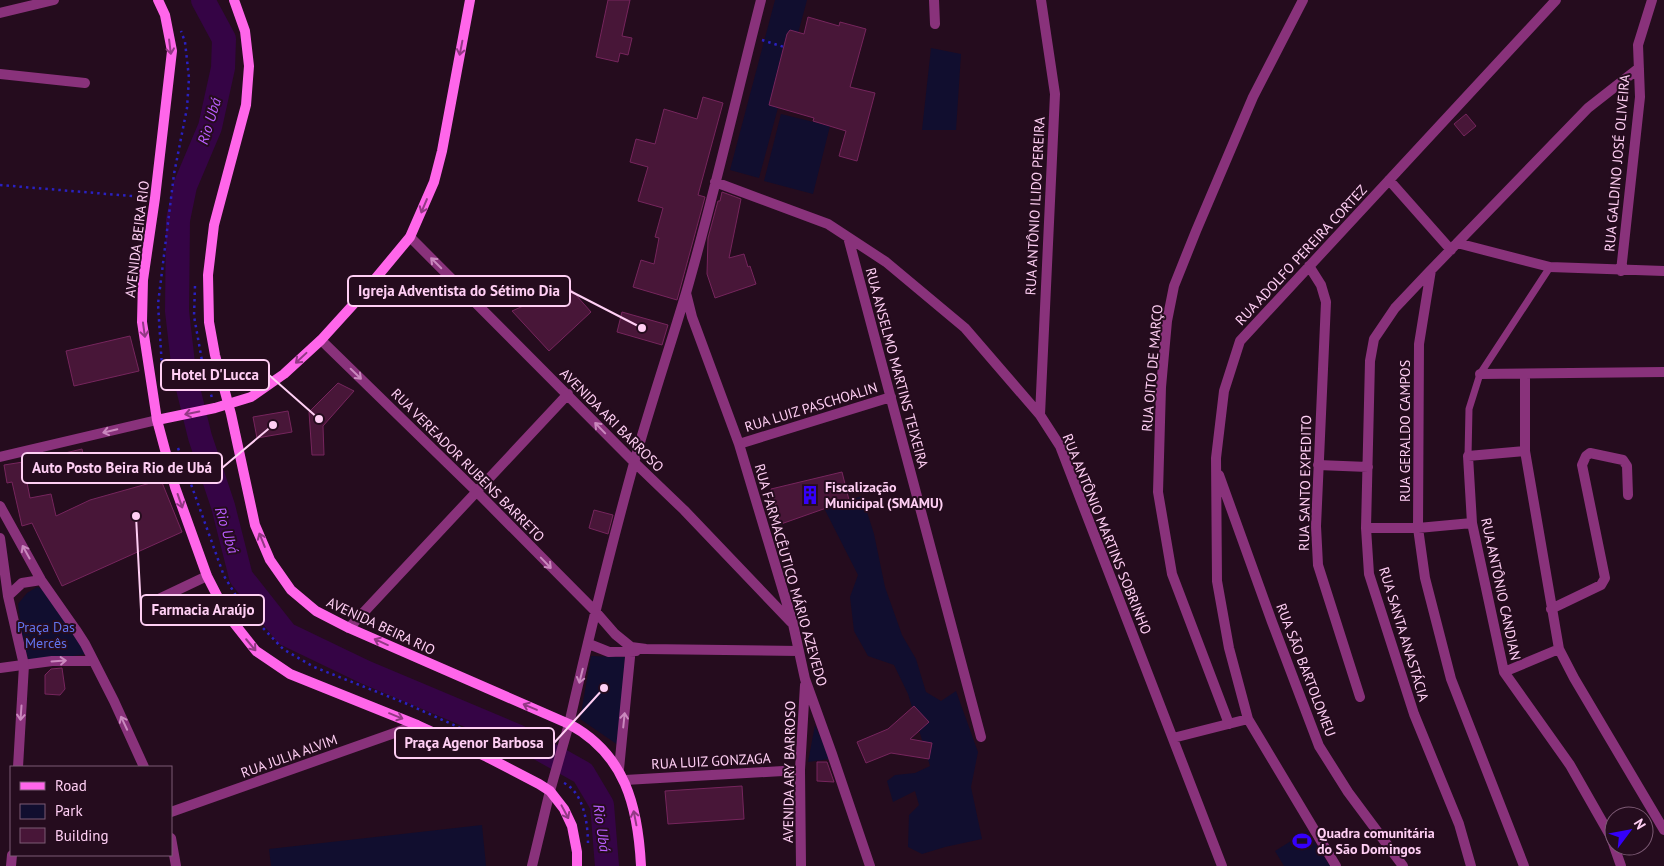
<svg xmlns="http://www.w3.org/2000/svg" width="1664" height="866" font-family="'PT Sans',sans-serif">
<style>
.green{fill:#110e2f}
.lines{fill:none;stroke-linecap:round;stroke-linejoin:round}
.river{stroke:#350445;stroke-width:24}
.building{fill:#481638;stroke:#76255d}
.path{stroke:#2a21c1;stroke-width:2.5;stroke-dasharray:2.5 4;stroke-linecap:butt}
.service{stroke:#89327b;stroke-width:7}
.minor{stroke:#89327b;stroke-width:10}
.tertiary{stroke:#89327b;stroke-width:10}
.secondary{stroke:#ff66ea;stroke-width:10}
.oneway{stroke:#923984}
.oneway2{stroke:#ca88be}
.labels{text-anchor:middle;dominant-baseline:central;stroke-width:4;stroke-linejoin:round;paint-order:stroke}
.street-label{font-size:14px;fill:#ffcff4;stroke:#250c1e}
.poi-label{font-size:14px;font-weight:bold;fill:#ffcff4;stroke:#250c1e;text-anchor:start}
.park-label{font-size:14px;fill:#6174ee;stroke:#250c1e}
.water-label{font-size:15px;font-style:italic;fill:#ba5dff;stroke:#250c1e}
.leader{fill:none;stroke:#ffcff4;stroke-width:2}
.callout-dot{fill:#ffcff4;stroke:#250c1e;stroke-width:2}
.callout{fill:#250c1e;stroke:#ffcff4;stroke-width:2}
.callout-label{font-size:15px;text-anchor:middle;font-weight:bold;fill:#ffcff4}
</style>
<rect width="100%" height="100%" fill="#250c1e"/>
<path class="green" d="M775,0h32l-48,178 -29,-8z
M931,48l30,6 -5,76h-34z
M781,114l49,12 -17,68 -49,-13z
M862,496l12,38 11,53 17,48 14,24 10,33 15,9 15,-10 22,61 -7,35 11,52 -37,8 -23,7 -14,-7 1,-32 10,-10 -4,-14 -22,11 -6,-21 8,-6 20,-2 15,-7 -22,-72 -14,-29 -26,-9 -14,-25 -4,-34 8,-22 -34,-67z
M37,587l10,4 40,63 -58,8 -6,-21 -5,-37 9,-11z
M591,656l34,1 -7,88 -38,-26z
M815,725l15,34 -22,3z
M482,825l4,41h-215l-2,-17z
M1307,831l23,35h-46l-9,-15z"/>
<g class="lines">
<path class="river" d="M203,0l21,39 -1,29 -13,59 -25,59 -7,34 -1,91 7,61 16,65 23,69 18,71 45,57 79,38 152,64 66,37 19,32 5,61"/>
</g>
<path class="building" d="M608,0h22l-8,36 10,2 -4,17 -8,-2 -2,9 -22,-5z
M808,17l31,9 1,-4 26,7 -16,58 25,6 -18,68 -18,-5 7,-25 -33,-10 1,-3 -45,-13 18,-71 3,-4 14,4z
M703,97l20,6 -25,92 7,2 -28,103 -44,-13 8,-27 13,4 5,-26 -4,-1 8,-29 -25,-7 10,-34 -18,-5 6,-23 19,5 9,-35 33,10z
M1466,114l10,12 -12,10 -10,-12z
M722,192l19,7 -12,59 15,-4 4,13 2,-1 6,18 -41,14 -8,-24 1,-36 10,-37h2z
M568,286l23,26 -42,39 -37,-40z
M622,312l46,13 -6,20 -45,-13z
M130,336l9,35 -65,15 -8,-35z
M338,383l16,8 -31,35 1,29h-12l-3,-43z
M288,411l4,21 -35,6 -4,-21z
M82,449l5,23 -17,4 -5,-23z
M23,462l7,36 21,-4 5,22 34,-16 71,-20 21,52 -120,54 -30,-63 -10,3 -10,-44 -5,1 -3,-18z
M842,472l7,28 -68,24 -10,-35z
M594,510l19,5 -5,19 -19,-6z
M62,668l3,21 -5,6 -15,-1v-19l6,-6z
M914,706l15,16 -19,17 22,4 -3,16 -38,-6 -25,10 -9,-21 31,-13z
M817,762h10l7,20 -17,-1z
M742,786l2,33 -76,5 -3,-33z"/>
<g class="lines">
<path class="path" d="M762,40l22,7
M0,185l143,12
M195,286l-1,30 8,45 10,37
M162,367l-4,-63 16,-130 13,-66 2,-30 -4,-36 -4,-11
M178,448l46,128 19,31 40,42 31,18 91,36 62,28 46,25
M564,783c20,10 24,41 24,62"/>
<path class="service" d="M1468,456l1,-47 11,-35 70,-107"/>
<path class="minor" d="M934,0l1,24
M0,13l54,-13
M0,74l85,9
M1389,180l62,70
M715,182l113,42 58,38 79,66 75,87 20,31 162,420
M410,237l225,226 49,47 107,112
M848,237l133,500
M1457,243l93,24 114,4
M1309,266l12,19 5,17 -10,224 2,39 42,132
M1431,270l-36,38 -21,31 -4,22 -4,167 3,46 45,140 45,110 12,42
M1621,271l19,-174 -2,-52 14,-45
M686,293l6,24 47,127 54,180 12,55 27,75 38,112
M321,340l156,152 118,119 20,23 16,13 15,2 153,2
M1480,374l184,-2
M1525,375v76l34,198 15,29 90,152
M1040,415l15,-321 -14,-94
M739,444l152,-47
M1525,451l-57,5 4,67 32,149 66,93 41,72 3,9
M0,457l157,-37
M1318,465l50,2
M1219,475l53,147 47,124 29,46 55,74
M1366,528h52l54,-5
M146,605l61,-29
M1551,609l50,-24 4,-7 -23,-113 4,-9 4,-3 33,7 4,6 1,29
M349,628l219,-234
M589,644l20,8 27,-1
M0,668l52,-7h41
M1504,672l55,-23
M569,724c20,-88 41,-174 65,-261 16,-57 35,-113 52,-170 28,-97 50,-195 75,-293
M1229,724l-57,-150 -14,-82 3,-105 6,-66 7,-35 22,-55 57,-134 50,-97
M1173,738l75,-19
M619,769l12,-122
M625,780l175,-10
M171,812l246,-87
M1614,846l7,20
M801,866l-1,-96 5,-85
M1336,866l-88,-147 -19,-71 -12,-67 -1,-123 8,-67 16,-50 316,-341
M1524,866l-73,-187 -26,-101 -7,-50 1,-184 12,-74 157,-162 51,-40"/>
<path class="tertiary" d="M0,506l41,74 35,50 9,14 29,57 30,66
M0,538l8,58 16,69 -6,102
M8,596l14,-13 19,-3
M171,838l5,28
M11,866l1,-11
M532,866l18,-75 19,-67"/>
<path class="secondary" d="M158,0l7,15 7,36 -17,147 -12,82 -1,42 15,98 18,67 32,89 19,37 30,38 34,23 127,51 70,32 52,27 11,7 14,18 8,17 5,26v14
M234,0l11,31 4,35 -3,39 -32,120 -6,50 1,47 6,33 16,59 24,111 15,35 21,30 25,21 33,17 220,96c56,30 69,82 72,142
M157,420l58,-12 36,-11 33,-23 37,-34 40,-44 49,-59 24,-55 8,-31 28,-151"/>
</g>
<defs><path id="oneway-shaft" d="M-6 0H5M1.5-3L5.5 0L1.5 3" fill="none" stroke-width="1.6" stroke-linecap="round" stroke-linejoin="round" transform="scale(1.25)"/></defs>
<g class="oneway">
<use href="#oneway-shaft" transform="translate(170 47) rotate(83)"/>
<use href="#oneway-shaft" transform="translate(461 48) rotate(101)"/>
<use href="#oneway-shaft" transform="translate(424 206) rotate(113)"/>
<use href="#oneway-shaft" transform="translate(144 330) rotate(82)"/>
<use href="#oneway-shaft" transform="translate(301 358) rotate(137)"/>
<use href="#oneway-shaft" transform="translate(192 413) rotate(168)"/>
<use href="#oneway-shaft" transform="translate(180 501) rotate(71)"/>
<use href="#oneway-shaft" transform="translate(262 540) rotate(-112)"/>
<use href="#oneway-shaft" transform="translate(381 642) rotate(-156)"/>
<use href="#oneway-shaft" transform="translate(251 645) rotate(50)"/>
<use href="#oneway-shaft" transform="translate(530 707) rotate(-157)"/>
<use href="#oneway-shaft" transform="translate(396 716) rotate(22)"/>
<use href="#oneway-shaft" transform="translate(565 812) rotate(62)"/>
<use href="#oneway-shaft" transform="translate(635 818) rotate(-101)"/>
</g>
<g class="oneway2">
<use href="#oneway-shaft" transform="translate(436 263) rotate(-135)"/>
<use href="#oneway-shaft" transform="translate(356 374) rotate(44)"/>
<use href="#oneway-shaft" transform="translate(600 428) rotate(-134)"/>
<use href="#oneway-shaft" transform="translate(110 431) rotate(167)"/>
<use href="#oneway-shaft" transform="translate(26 552) rotate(-119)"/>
<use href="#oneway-shaft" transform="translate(546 563) rotate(46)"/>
<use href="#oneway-shaft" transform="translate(59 661) rotate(-4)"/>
<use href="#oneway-shaft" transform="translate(581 676) rotate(104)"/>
<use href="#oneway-shaft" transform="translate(21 713) rotate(94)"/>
<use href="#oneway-shaft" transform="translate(624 720) rotate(-84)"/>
<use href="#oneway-shaft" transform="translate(124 723) rotate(-115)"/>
</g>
<defs>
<g id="building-bare" transform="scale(1.5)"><path d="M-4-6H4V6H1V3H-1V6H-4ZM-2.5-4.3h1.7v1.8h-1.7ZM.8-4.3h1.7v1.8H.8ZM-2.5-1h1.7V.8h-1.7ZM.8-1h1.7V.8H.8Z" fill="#3500fa" stroke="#250c1e" stroke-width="2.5" paint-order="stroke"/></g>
<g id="stadium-bare" transform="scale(1.5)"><path d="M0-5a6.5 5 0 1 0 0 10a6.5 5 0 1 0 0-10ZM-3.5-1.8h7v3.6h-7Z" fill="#3500fa" stroke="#250c1e" stroke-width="2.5" paint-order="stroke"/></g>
</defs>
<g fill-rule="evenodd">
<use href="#building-bare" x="810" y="495"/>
<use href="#stadium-bare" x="1302" y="841"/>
</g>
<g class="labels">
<g class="street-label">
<text transform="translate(1617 163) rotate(-85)">RUA GALDINO JOSÉ OLIVEIRA</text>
<text transform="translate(1035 206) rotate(-87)">RUA ANTÔNIO ILIDO PEREIRA</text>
<text transform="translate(137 239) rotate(-83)">AVENIDA BEIRA RIO</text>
<text transform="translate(1301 255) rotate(-47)">RUA ADOLFO PEREIRA CORTEZ</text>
<text transform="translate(897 368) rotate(75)">RUA ANSELMO MARTINS TEIXEIRA</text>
<text transform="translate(1152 368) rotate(-85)">RUA OITO DE MARÇO</text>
<text transform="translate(811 407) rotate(-17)">RUA LUIZ PASCHOALIN</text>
<text transform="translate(612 420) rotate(45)">AVENIDA ARI BARROSO</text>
<text transform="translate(1405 431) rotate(-90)">RUA GERALDO CAMPOS</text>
<text transform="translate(468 465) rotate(45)">RUA VEREADOR RUBENS BARRETO</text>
<text transform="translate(1305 483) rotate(-89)">RUA SANTO EXPEDITO</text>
<text transform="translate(1107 534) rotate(68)">RUA ANTÔNIO MARTINS SOBRINHO</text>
<text transform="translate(791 575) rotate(74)">RUA FARMACÊUTICO MÁRIO AZEVEDO</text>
<text transform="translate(1501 589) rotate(78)">RUA ANTÔNIO CANDIAN</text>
<text transform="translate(381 626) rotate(25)">AVENIDA BEIRA RIO</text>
<text transform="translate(1404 634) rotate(73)">RUA SANTA ANASTÁCIA</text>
<text transform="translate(1306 670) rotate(69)">RUA SÃO BARTOLOMEU</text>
<text transform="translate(289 756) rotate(-20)">RUA JULIA ALVIM</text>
<text transform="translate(711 761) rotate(-3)">RUA LUIZ GONZAGA</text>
<text transform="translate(789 772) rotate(-89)">AVENIDA ARY BARROSO</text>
</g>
<g class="poi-label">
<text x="825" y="487">Fiscalização<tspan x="825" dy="16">Municipal (SMAMU)</tspan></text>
<text x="1317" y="833">Quadra comunitária<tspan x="1317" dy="16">do São Domingos</tspan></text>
</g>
<g class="park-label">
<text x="46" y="627">Praça Das<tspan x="46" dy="16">Mercês</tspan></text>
</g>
<g class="water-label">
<text transform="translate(209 121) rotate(-73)">Rio Ubá</text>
<text transform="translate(227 530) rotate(73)">Rio Ubá</text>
<text transform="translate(602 828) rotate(82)">Rio Ubá</text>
</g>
</g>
<path class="leader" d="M642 328L570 291M319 419L269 375M273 425L222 468M136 516L141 610M604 688L554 743"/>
<g class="callout-dot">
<circle cx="642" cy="328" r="5"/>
<circle cx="319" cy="419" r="5"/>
<circle cx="273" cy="425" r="5"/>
<circle cx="136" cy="516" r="5"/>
<circle cx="604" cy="688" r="5"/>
</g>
<g class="callout">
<rect x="348" y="276" width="222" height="30" rx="5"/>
<rect x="161" y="360" width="108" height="30" rx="5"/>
<rect x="22" y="453" width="200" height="30" rx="5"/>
<rect x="141" y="595" width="123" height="30" rx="5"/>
<rect x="395" y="728" width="159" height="30" rx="5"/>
</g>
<g class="callout-label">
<text x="459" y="296">Igreja Adventista do Sétimo Dia</text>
<text x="215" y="380">Hotel D'Lucca</text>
<text x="122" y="473">Auto Posto Beira Rio de Ubá</text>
<text x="203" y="615">Farmacia Araújo</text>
<text x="474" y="748">Praça Agenor Barbosa</text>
</g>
<rect x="10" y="766" width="162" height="90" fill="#250c1e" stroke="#7c5a74"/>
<rect x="20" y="782" width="25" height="8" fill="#ff66ea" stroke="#7c5a74"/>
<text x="55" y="791" font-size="15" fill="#ffcff4">Road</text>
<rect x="20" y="804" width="25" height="15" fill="#110e2f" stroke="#7c5a74"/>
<text x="55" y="816" font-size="15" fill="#ffcff4">Park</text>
<rect x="20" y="828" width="25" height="15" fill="#481638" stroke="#7c5a74"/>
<text x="55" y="841" font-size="15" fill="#ffcff4">Building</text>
<g transform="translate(1629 831) rotate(58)"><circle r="24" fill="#250c1e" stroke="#7c5a74"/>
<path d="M0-4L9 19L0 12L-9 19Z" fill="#3500fa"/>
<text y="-8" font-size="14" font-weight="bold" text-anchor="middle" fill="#ffcff4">N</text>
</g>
</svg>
